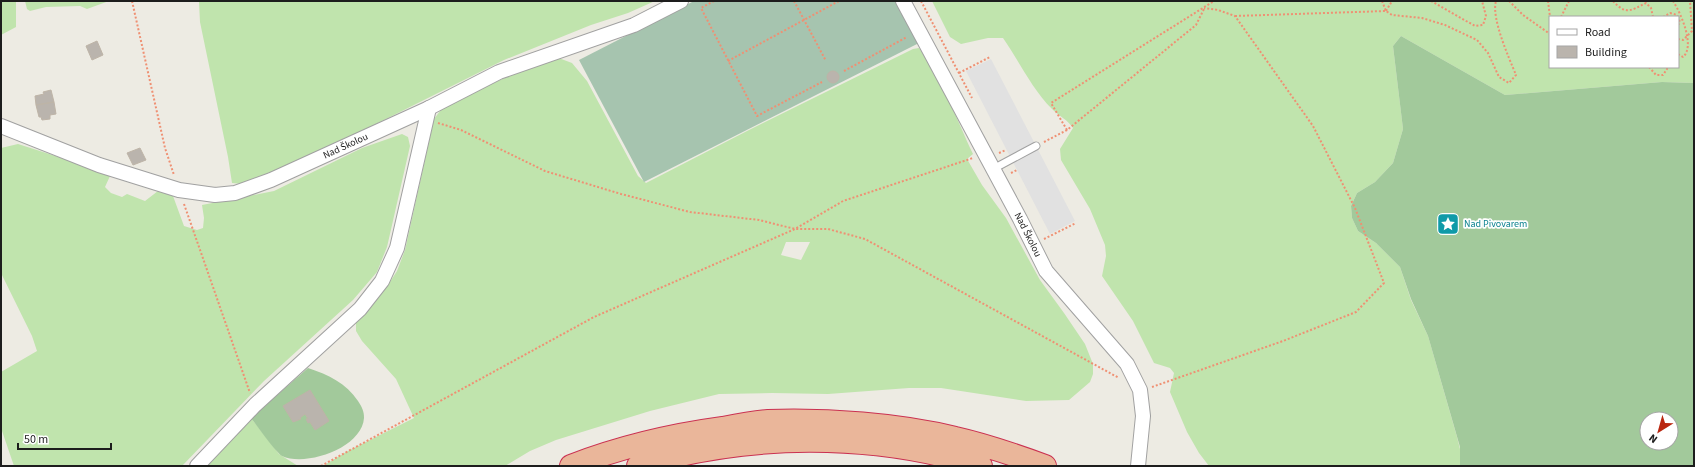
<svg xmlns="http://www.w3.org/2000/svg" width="1695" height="467" font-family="'Source Sans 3',sans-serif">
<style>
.grass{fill:#c0e4ad;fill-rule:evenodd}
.forest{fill:#a2c99b;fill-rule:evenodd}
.cemetery{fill:#a6c4af}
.parking{fill:#e1e1e1}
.building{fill:#bab4ad;stroke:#beb4a7}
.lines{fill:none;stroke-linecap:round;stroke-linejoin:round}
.service-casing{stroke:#a1a1a1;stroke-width:9}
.minor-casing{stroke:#a1a1a1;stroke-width:16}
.trunk-casing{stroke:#ca3151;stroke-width:24}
.path{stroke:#ef9073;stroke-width:2;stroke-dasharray:2 2;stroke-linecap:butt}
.service{stroke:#fff;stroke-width:7}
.minor{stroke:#fff;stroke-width:14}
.trunk{stroke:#eab69a;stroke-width:22}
.labels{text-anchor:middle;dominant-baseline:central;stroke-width:3.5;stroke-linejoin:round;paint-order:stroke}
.street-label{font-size:10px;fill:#1d1d1d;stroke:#fff}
.culture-label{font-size:10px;fill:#0d838f;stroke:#fff;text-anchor:start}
</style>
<rect width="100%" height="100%" fill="#edebe3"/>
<path class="grass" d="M1,1l15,1v25l-15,8z
M25,1h84l-22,8 -7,-3 -34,1 -16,4 -3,-2z
M201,1h454l-27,12 -37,12 -87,35 -176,88 -85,36 -11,-1 -4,-26 -28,-135 -1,-20z
M932,1h762v82l-32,-1 -157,13 -104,-59 -8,10 10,83 -10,34 -18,19 -18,11 -6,13 1,12 6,13 18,12 24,24 11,33 17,36 29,101 3,12v17h-251l-10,-13 -12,-21 -17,-40 4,-19 -4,-5 -16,-5 -21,-42 -31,-45 4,-20 -1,-11 -15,-36 -29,-49 -1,-11 13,-21c-5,-8 -14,-12 -21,-19 -20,-20 -33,-48 -49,-71h-15l-27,6 -11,-7zM1550,17h128v50h-128z
M919,48c24,32 37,70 54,106l-6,5 15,26 24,33 34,62 24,33 21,31 8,20v10l-3,8 -21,18 -43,1 -85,-13h-32l-81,6 -56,-1 -53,1 -69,17 -94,29 -26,11 -25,15h-182l23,-14 68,-34 -18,-39 -34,-38 -6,-10v-10l32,-36 9,-14 8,-21 29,-131 9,-12 40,-20 73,-30 16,6 15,18 51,95 8,7 103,-53 164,-81zM786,242h24l-9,18 -20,-5z
M402,134l6,3 2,9 -23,101 -10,25 -24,28 -89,81 -82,85h-168l-13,-38v-56l36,-21 -5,-15 -31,-63v-125l17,-4 47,15 45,17 -5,11 6,6 11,4 5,-3 18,7 13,-10 15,5 11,30 13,4 6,-2 1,-10 -2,-13 72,-14 88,-43z
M251,418l28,36 19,12h-95z"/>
<path class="forest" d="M1401,36l104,59 157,-13 32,1v383h-234v-19l-32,-111 -17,-37 -11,-32 -24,-24 -18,-12 -6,-13 -1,-12 6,-13 18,-11 18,-19 10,-34 -10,-83zM1647,419h24v24h-24z
M308,368c21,7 38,15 50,33 4,6 6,10 6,17 -2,30 -58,49 -82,38 -8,-6 -24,-29 -31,-38z"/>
<path class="cemetery" d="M694,1h204l21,42 -275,139 -65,-122z"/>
<path class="parking" d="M991,59l84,162 -25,13 -84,-163z"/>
<path class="building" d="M97,41l6,14 -11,5 -6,-14z
M827 77a6 6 0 1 1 12 0a6 6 0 1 1-12 0Z
M51,90l3,12 -18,3 -1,-9 9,-2 -1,-2z
M54,102l2,12 -6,1v4l-8,1 -1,-3h-2l-3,-12z
M140,148l6,12 -13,5 -6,-12z
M310,390l19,31 -14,9 -5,-8 -2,1 -2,-4h2l-3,-5 -5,4 1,1 -8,3 -10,-16z"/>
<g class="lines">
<g class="service-casing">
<path id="service" d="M993,169l43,-23"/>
</g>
<g class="minor-casing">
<g id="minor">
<path id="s1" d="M903,1l117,218 26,52 81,93 13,26 3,26 -5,50"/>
<path id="s2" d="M1,126l98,39 80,25 36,5 20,-2 36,-13 158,-72 70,-36 135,-47 47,-24"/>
<path d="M197,466l58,-61 105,-96 22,-28 15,-33 32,-140"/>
</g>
</g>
<g class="trunk-casing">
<path id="trunk" d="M571,466c49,-19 100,-31 152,-38 15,-3 31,-6 45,-7 58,-2 131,3 187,17 31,7 60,17 90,28
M638,466c110,-33 233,-34 343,0"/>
</g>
<path class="path" d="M132,1l33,147 9,27
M714,1l-13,7 56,108 65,-34
M794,1l32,60
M921,1l51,97
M1382,1l4,10
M1431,1l44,25 8,-1 3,-9 -4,-15
M1509,1l14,14 27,19
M1548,1l2,16
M1613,1c13,14 17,10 33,2l5,5 2,9
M1673,1c9,14 22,46 10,56l-5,-3
M1386,11l6,-10
M1235,16l151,-5 6,4 30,3 23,7 32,15 11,13 11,24 10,6 7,-8c-7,-17 -25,-57 -20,-74
M1561,17l8,-16
M1663,17l7,-4 7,2 1,2
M1678,25l2,-3 -2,-5
M1678,39l5,1 9,-9 -2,-30
M728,61l111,-60
M1600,67h7
M1649,67l7,8h7l4,-6v-2
M844,71l63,-34
M959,73l31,-16
M438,123l23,7 84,41 76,23 69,18 69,8 36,9h33l37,10 254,139
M1067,130l-16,-27 163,-102
M1044,142l23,-12 129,-105 8,-16
M999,153l7,-3
M1011,173l6,-3
M184,204l66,189
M1044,239l32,-16
M1152,387l131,-46 73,-29 28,-29 -29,-75 -42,-82 -78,-110 -17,-6 -14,-2
M321,466l273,-149 201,-88 48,-28 130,-43"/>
<use href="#service" class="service"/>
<use href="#minor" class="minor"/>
<use href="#trunk" class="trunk"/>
</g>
<defs>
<g id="sight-square" transform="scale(1.15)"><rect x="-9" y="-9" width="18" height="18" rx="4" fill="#0f9aa8" stroke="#fff"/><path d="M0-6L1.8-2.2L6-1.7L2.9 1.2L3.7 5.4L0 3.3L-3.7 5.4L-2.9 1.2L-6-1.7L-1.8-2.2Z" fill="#fff"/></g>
</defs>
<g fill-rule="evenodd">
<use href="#sight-square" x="1448" y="224"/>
</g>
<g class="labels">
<g class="street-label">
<text stroke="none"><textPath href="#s2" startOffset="366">Nad Školou</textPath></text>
<text stroke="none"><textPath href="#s1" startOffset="265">Nad Školou</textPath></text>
</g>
<g class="culture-label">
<text x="1464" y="224">Nad Pivovarem</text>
</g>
</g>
<rect width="1695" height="467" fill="none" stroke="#1d1d1d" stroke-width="4"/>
<rect x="1549" y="16" width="130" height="52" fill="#ffffff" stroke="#a5a5a5"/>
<rect x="1557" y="29" width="20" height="6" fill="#ffffff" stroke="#a5a5a5"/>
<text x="1585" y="36" font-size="12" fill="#1d1d1d">Road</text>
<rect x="1557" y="46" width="20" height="12" fill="#bab4ad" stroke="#a5a5a5"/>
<text x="1585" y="56" font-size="12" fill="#1d1d1d">Building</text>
<g transform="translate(1659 431) rotate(217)"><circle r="19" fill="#ffffff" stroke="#a5a5a5"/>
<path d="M0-3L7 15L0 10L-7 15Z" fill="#ba260f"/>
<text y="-6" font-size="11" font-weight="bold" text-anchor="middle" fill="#1d1d1d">N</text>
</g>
<path d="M18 443v6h93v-6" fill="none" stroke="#1d1d1d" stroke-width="2"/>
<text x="24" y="443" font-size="12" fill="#1d1d1d" stroke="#ffffff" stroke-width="3" paint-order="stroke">50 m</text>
</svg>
